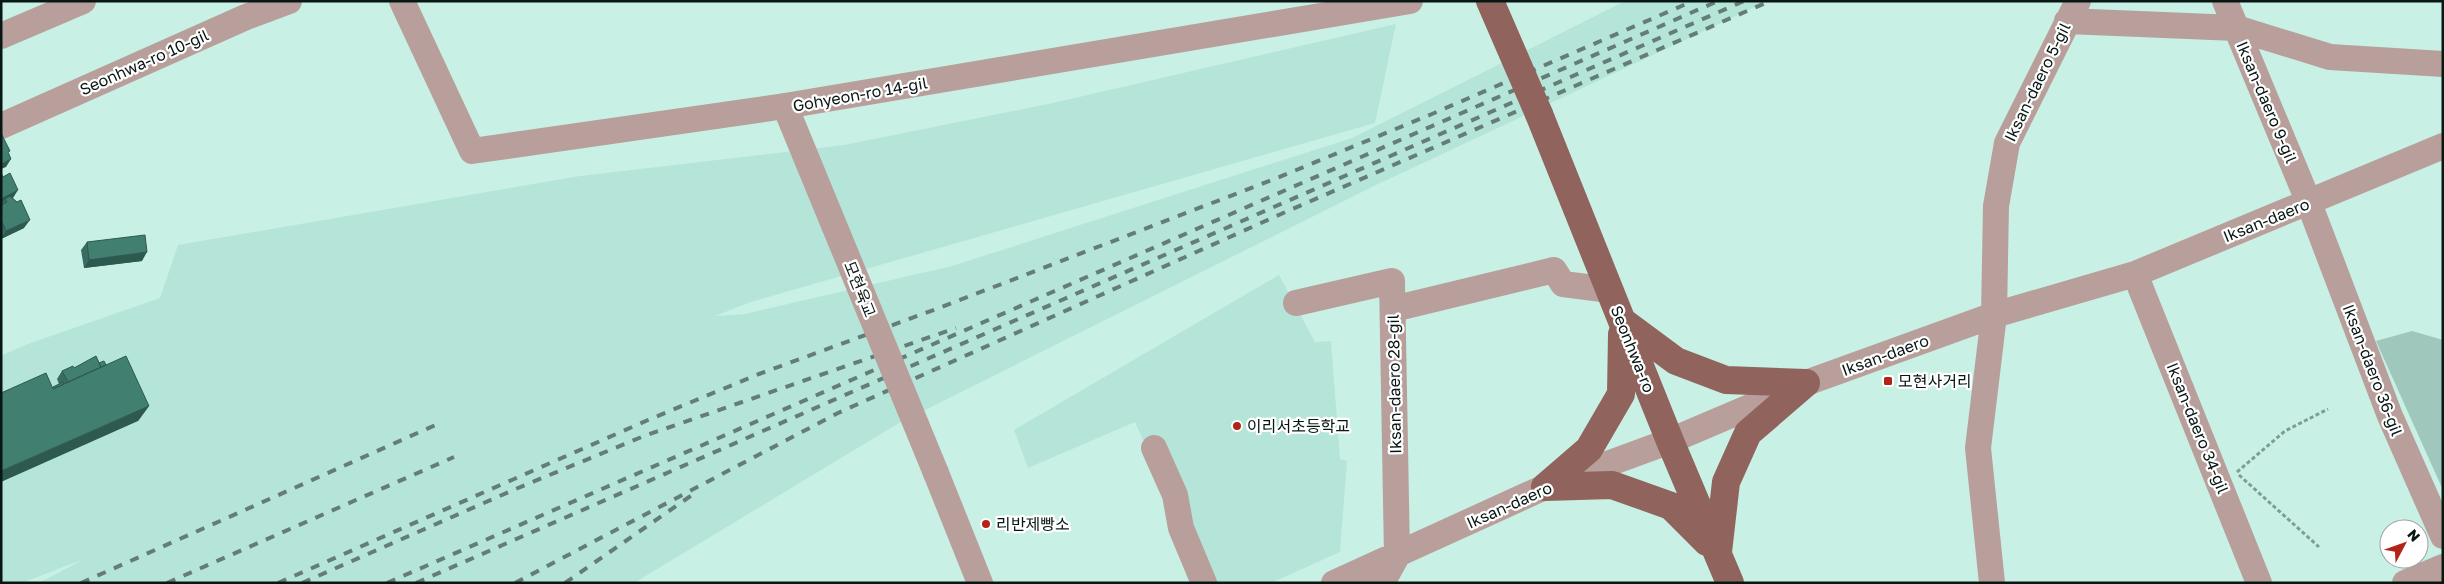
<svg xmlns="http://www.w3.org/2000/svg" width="2444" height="584" font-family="'Golos Text','Noto Sans KR',sans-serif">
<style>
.built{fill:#b5e5d8}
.green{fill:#9fc7bc}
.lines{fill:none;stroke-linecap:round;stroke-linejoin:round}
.path{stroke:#7f9d95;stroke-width:3;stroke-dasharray:4 2.5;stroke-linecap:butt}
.minor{stroke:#b99f9b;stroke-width:26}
.major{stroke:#90645d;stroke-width:28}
.rail{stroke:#647d77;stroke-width:4;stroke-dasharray:9 9;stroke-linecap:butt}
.minor-bridge{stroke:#b99f9b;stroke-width:26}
.major-bridge{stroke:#90645d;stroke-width:28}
.wall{fill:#386d61}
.shaded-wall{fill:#2e594f}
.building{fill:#417f71;stroke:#2e594f}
.poi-dot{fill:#b22416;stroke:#fff;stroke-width:2}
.labels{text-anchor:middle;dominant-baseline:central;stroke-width:4.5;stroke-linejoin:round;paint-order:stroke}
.street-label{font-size:16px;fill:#091714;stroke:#fff}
.poi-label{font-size:16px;fill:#091714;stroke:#fff;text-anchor:start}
</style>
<rect width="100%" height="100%" fill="#c9f0e5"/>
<path class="built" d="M1625,1h143l-394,185 -475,237 -265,160h-595l45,-24 -62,24h-21v-227l24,-11 135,-47 18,-53 402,-69 264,-31 209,-42 343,-79 -21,99 -624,179 -36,14 30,-2 207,-48 400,-128z
M1279,275l36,67 16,-1 9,118 7,2 -7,91 -69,31h-61l-49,-143h-18l-8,-18 -107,46 -14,-38z"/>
<path class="green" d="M2412,331l31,9v150l-67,-149z"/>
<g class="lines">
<path class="path" d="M2237,472l48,-41 43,-22
M2239,475l80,72"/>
<path class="minor" d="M402,1l70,150 313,-45 625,-105
M2225,1l84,202 81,213 53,120
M2067,21l169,7 94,29 113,7
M1,36l82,-35
M1,126l245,-109 43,-16
M2135,274l124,309
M1296,303l96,-22 5,275 -15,27
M1393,309l161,-39 9,14 47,6
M1154,448l21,47 6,33 23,55
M936,473l44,110
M1334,583l211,-96 125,-46 136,-58 188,-68 141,-41 308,-128
M1992,583l-14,-135 16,-133 2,-109 11,-63 71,-142
M2405,583l38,-16"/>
<path class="major" d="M1539,114l131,327 60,142
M1622,321l54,40 50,19 80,3
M1545,487l67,-2 59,21 36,36
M1545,487l44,-38 32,-55 1,-60
M1718,552l8,-70 22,-49 58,-50"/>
<path class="rail" d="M81,583l359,-160
M167,583l287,-126
M278,583l370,-163 111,-46 180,-66 338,-130 155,-64 261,-113
M302,583l216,-95 126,-52 312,-108
M387,583l1331,-582
M416,583l1328,-582
M515,583l323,-170 443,-199 489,-213
M565,583l127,-88"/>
<path class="minor-bridge" d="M785,106l151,367"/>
<path class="major-bridge" d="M1490,1l49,113"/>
</g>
<path class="wall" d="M1,173l12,25 11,30 -23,11z
M87,242l55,19 -58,7 -3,-18z
M99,363l7,2 43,41 -11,15 -85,-34 6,-3 -2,-5 5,-8z"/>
<path class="shaded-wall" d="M11,159l-5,8 -5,2v-5z
M18,190l-5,8 -8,1 -4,5v-5z
M30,220l-6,8 -23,11 5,-8z
M147,252l-5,9 -58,7 5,-8z
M149,406l-11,15 -137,61v-11z"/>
<path class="building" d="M1,133l9,18 -2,1 3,7 -10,5z
M1,173l2,4 7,-4 8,17 -17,9z
M10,196l7,6 4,-2 9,20 -24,11 -5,-11v-15l6,-3 -2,-3z
M145,235l2,17 -58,8 -2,-18z
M96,356l5,11 -33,15 -6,-11 11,-5 1,2z
M126,356l23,50 -148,65v-78l45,-20 7,16z
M104,361l2,4 -5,2 -2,-4z
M63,382l1,2 -11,5v-2z"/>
<g class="poi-dot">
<rect x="1883" y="376" width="10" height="10" rx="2.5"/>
<circle cx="1237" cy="426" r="5"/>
<circle cx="986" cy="524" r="5"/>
</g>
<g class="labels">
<g class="street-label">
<text transform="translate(144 62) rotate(-24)">Seonhwa-ro 10-gil</text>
<text transform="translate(2037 82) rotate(-64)">Iksan-daero 5-gil</text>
<text transform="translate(860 94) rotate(-10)">Gohyeon-ro 14-gil</text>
<text transform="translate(2267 102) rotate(67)">Iksan-daero 9-gil</text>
<text transform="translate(2266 220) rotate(-22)">Iksan-daero</text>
<text transform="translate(860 289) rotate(68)">모현육교</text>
<text transform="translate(1633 349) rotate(68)">Seonhwa-ro</text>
<text transform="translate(1885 355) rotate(-20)">Iksan-daero</text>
<text transform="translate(2373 370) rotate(69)">Iksan-daero 36-gil</text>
<text transform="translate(1394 384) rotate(-91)">Iksan-daero 28-gil</text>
<text transform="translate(2198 428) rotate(68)">Iksan-daero 34-gil</text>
<text transform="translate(1509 505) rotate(-24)">Iksan-daero</text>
</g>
<g class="poi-label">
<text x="1898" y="381">모현사거리</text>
<text x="1247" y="426">이리서초등학교</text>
<text x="996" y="524">리반제빵소</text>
</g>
</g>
<rect width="2444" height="584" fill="none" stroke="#091714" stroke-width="5"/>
<g transform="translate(2404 544) rotate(49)"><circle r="24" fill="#ffffff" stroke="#9da2a1"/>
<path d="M0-4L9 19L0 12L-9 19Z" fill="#b22416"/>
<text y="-8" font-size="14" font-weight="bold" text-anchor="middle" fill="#091714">N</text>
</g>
</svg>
